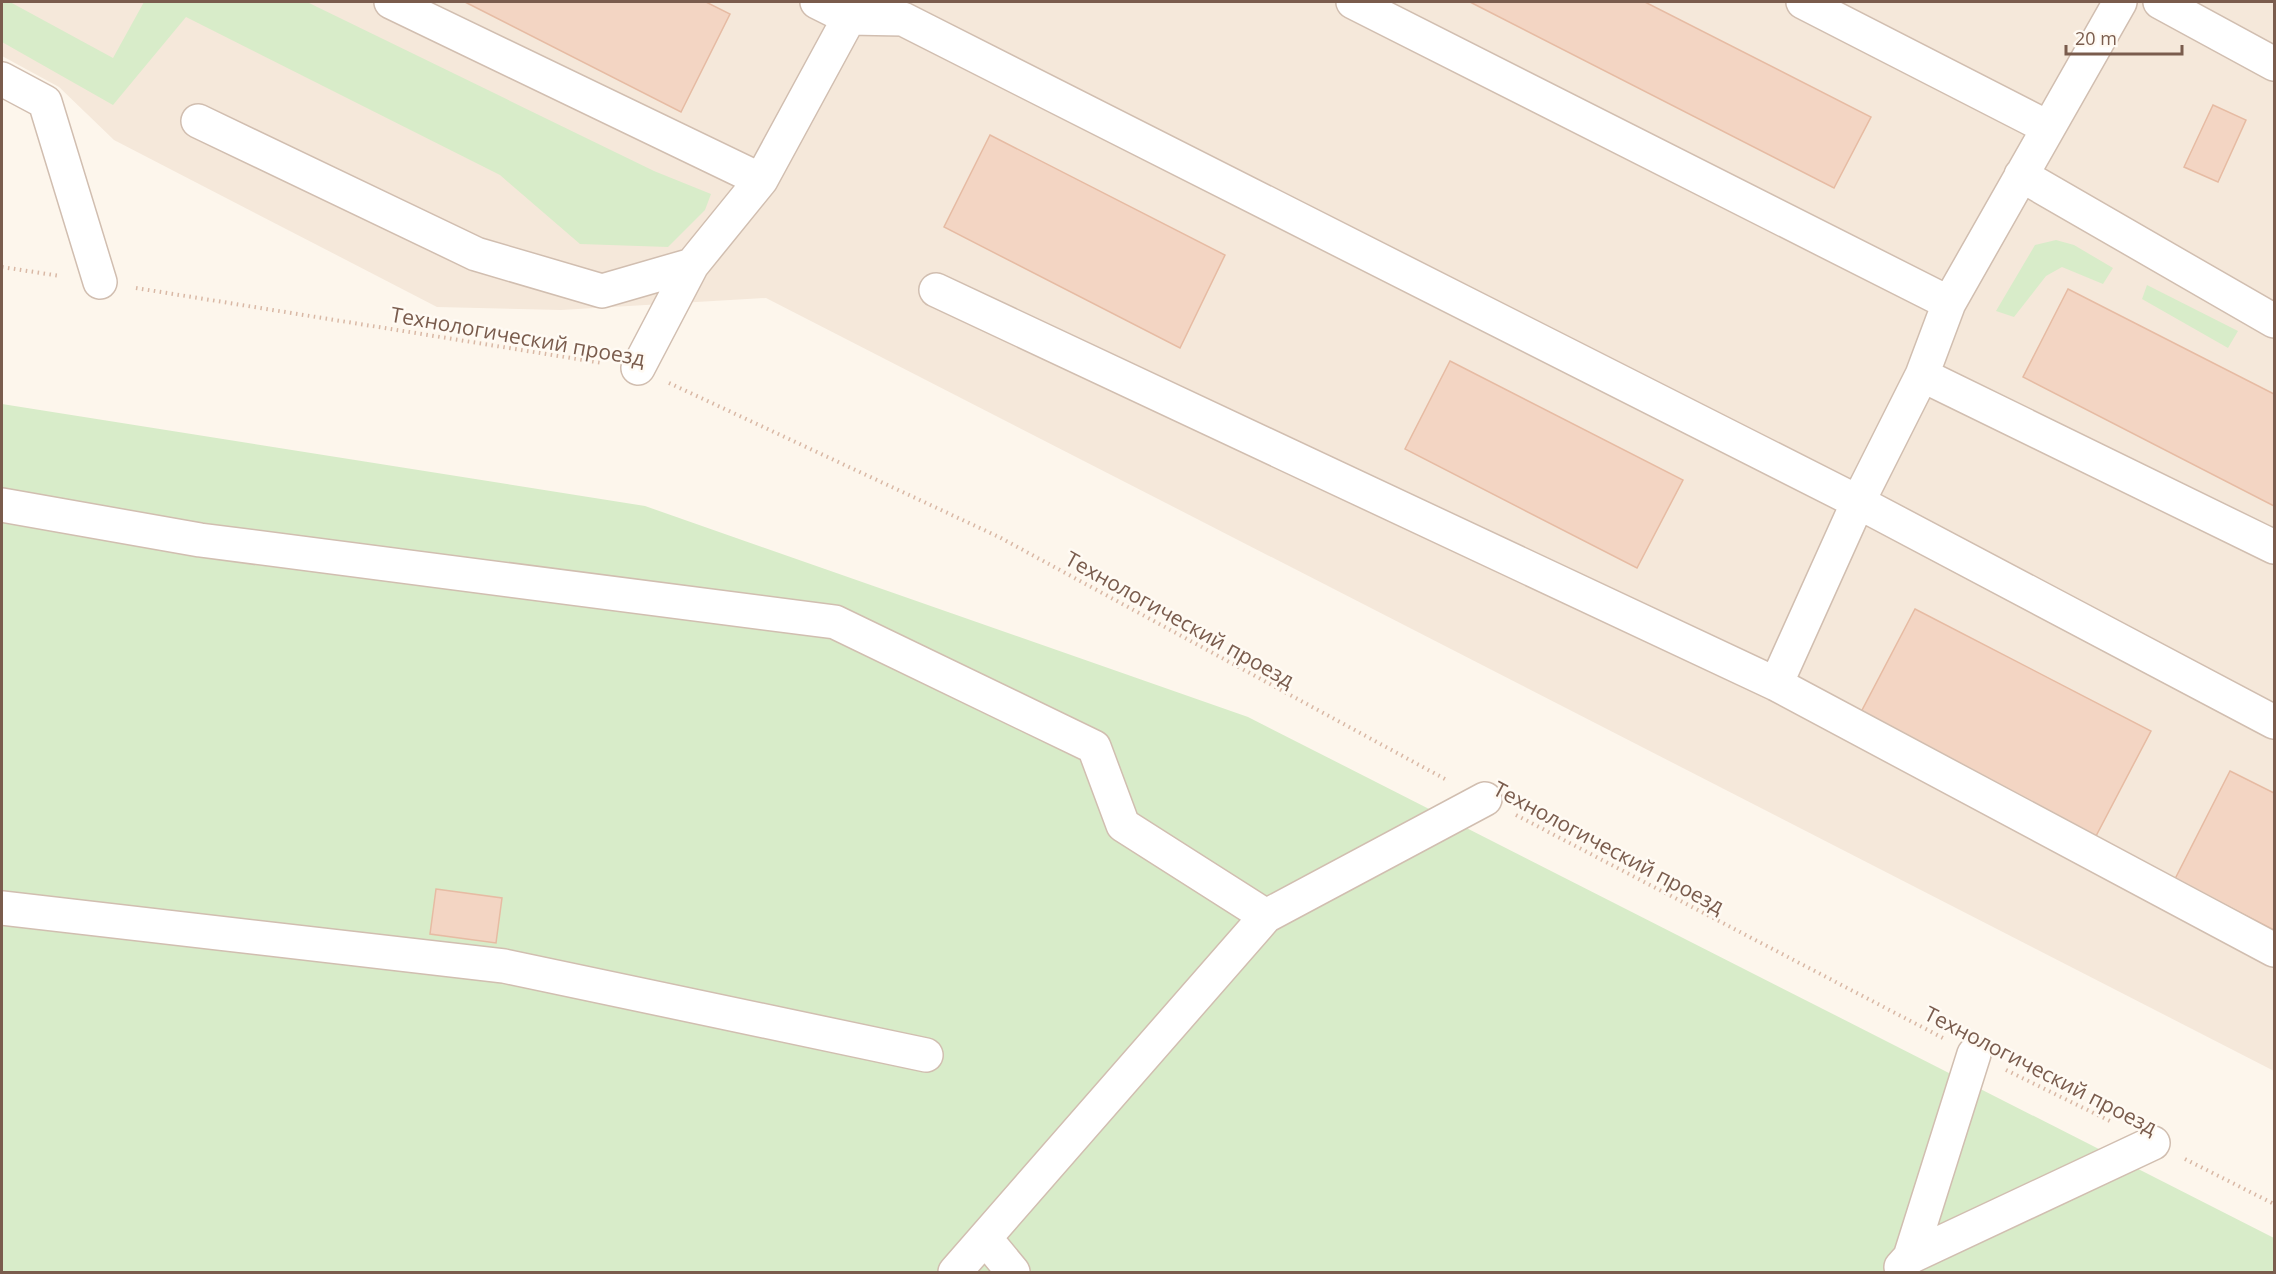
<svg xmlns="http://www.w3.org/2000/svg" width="2276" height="1274" font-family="'Open Sans',sans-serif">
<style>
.residential{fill:#f5e8da}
.green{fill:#d8ecc9}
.building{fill:#f3d5c3;stroke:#e6bba3;stroke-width:1.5}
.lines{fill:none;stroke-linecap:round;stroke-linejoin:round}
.minor-casing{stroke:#d1beb0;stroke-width:36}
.path{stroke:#d9b8a5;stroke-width:4;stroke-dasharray:1.5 4.5;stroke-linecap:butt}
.minor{stroke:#fff;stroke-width:33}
.labels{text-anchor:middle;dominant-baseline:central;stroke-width:5;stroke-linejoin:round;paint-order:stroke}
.street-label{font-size:21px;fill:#7a5c4d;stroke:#fffaf3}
</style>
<rect width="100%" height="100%" fill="#fdf6ec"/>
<path class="residential" d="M2,2h2272v1069l-1508,-773 -205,12 -124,-3 -323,-167 -55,-53 -57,-31z"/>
<path class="green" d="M2,2h8l103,56 31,-56h163l347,169 57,23 -6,16 -37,37 -88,-3 -80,-69 -314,-158 -73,88 -111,-63z
M2056,240l18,5 39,23 -10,16 -41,-17 -16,9 -32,41 -18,-6 39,-66z
M2147,285l91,46 -10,17 -86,-49z
M2,404l643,102 603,211 1026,521v34h-2272z"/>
<path class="building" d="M465,2h241l24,12 -49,98z
M1470,2h175l226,115 -37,71z
M2213,105l33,15 -28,62 -34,-15z
M990,135l235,120 -45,93 -236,-121z
M2068,289l206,105v112l-251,-129z
M1450,361l233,119 -46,88 -232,-119z
M1915,609l236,122 -55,105 -236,-122z
M2230,771l44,22v137l-99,-51z
M436,889l66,9 -6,45 -66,-9z"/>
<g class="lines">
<g class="minor-casing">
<path id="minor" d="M391,2l370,178
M817,2l32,16 54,1 955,483 416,220
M1353,2l596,301
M1803,2l244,125
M2160,2l114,62
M2,79l43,23 55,180
M198,121l278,133 126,37 90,-26 69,-85 88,-162
M2021,175l253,146
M936,290l840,394 498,266
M638,368l54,-103
M1922,375l352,172
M2,505l198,35 635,82 259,125 29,78 143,91
M1776,684l82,-182 64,-127 27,-72 171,-301
M2,908l502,58 422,89
M985,1238l28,34
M1910,1257l243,-114
M1901,1267l9,-10 64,-203
M955,1272l311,-356 219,-117"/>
</g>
<path class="path" d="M2,267l58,9
M136,288l466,75
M669,383l330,154 446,242
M1516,815l427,223
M2006,1070l106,52
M2185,1159l89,45"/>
<use href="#minor" class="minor"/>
</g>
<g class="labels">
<g class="street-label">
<text transform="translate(518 336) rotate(10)">Технологический проезд</text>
<text transform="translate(1180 619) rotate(29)">Технологический проезд</text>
<text transform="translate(1609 847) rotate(28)">Технологический проезд</text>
<text transform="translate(2041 1070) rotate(27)">Технологический проезд</text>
</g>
</g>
<rect width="2276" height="1274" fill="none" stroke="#7a5c4d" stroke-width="6"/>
<path d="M2066 45v9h116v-9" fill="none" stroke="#7a5c4d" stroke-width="3"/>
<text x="2075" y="45" font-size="18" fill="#7a5c4d" stroke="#fffaf3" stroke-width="4.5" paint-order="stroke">20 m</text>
</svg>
